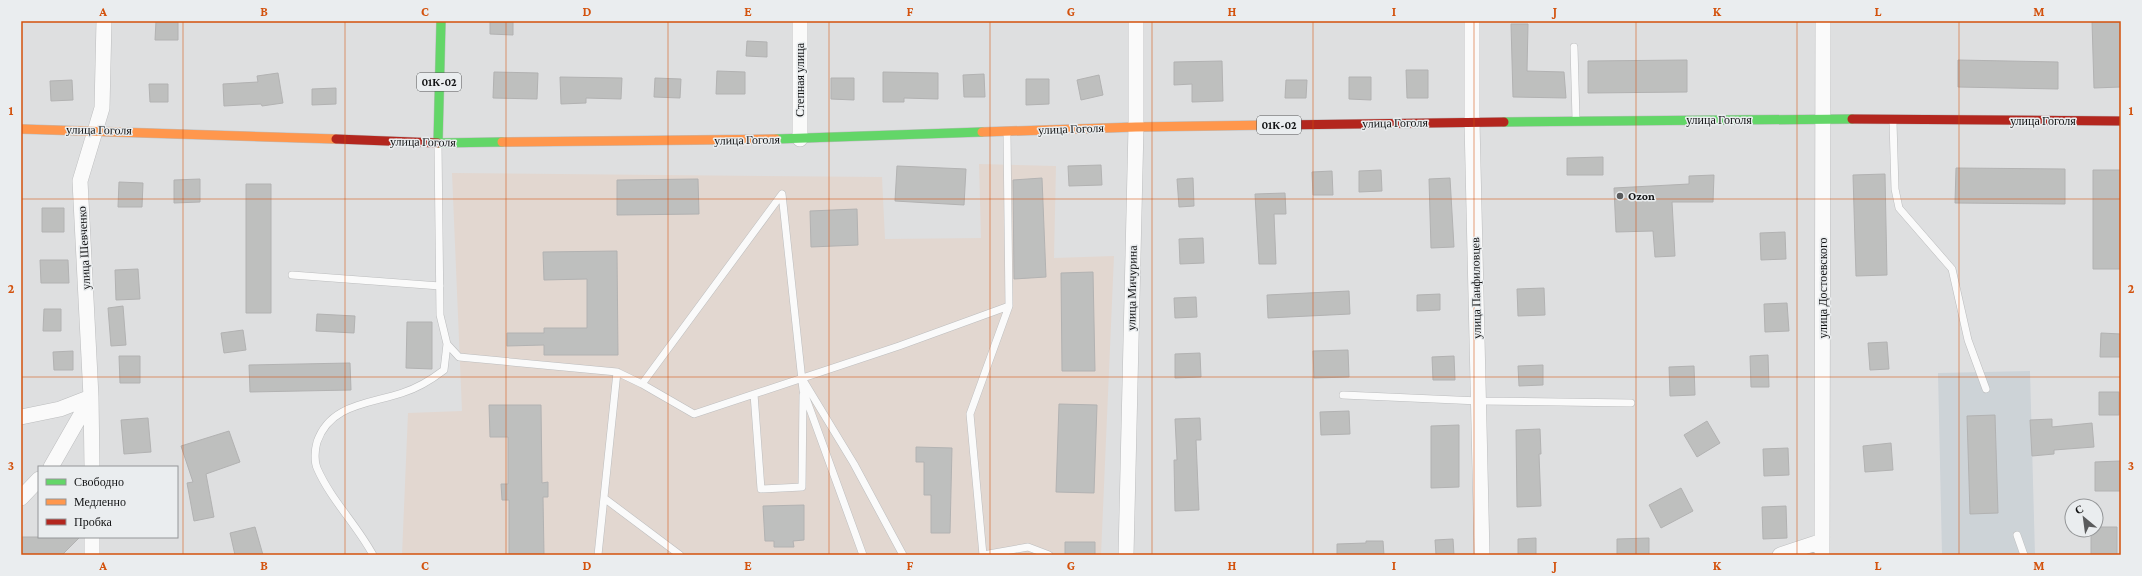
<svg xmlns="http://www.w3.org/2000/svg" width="2142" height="576" font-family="'Crimson Pro',serif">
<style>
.built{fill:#cdd3d7}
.medical{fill:#e2d7d0}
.building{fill:#bebfbe;stroke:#b2b2b2}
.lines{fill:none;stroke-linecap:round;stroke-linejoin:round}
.lane-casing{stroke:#bcbdbe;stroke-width:8}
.street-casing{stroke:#bcbdbe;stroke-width:16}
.fast-casing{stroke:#bcbdbe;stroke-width:10}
.slow-casing{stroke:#bcbdbe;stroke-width:10}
.jam-casing{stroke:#bcbdbe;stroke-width:10}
.lane{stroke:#fafafa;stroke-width:7}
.street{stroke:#fafafa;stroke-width:15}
.fast{stroke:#63d668;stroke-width:9}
.slow{stroke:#ff974d;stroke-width:9}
.jam{stroke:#b3261e;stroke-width:9}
.grid{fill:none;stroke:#d3520d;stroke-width:1;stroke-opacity:0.55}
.poi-dot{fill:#5a5b5c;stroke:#eaedef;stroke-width:1.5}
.labels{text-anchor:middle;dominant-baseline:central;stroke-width:3;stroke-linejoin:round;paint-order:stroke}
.shield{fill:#eaedef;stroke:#545556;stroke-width:1}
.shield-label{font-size:11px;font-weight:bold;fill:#131415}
.street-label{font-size:12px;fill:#131415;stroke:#eaedef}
.poi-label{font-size:12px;font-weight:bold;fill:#131415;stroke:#eaedef;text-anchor:start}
.neatline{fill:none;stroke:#d3520d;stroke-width:1.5}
.grid-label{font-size:13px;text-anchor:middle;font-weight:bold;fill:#d3520d}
</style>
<rect width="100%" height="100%" fill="#dedfe0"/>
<path class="built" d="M2030,371l5,184h-93l-4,-182z"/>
<path class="medical" d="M979,164l77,2 -2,92 60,-2 -13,299h-699l6,-142 54,-2 -10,-238 430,4 3,62 96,-1z"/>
<path class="building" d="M156,21h22v19h-23z
M490,21h23v14l-23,-1z
M2092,21h29v66l-27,1z
M1511,24h17l-1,47 37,1 2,26 -53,-1z
M747,41l20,1v15l-21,-1z
M1687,60v32l-99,1v-32z
M1958,60l100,2v27l-100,-2z
M1222,61l1,40 -31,1v-18l-18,1v-23z
M1406,70h22v28h-21z
M717,71l28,1v22h-29z
M494,72l44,1 -1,26 -44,-1z
M883,72l55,1v26l-34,-1v4h-21z
M278,73l5,30 -21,3 -1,-2 -37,2 -1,-22 35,-2 -1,-6z
M984,74l1,23h-21l-1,-22z
M1099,75l4,20 -22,5 -4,-20z
M560,77l62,1 -1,21 -35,-1v5l-25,1z
M1349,77h22v23l-22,-1z
M655,78l26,1 -1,19 -26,-1z
M831,78h23v22l-23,-1z
M1026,79h23v25l-23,1z
M72,80l1,20 -22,1 -1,-20z
M1286,80h21l-1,18h-21z
M149,84h19v18h-18z
M336,88v16l-24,1v-16z
M1603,157v18h-36v-17z
M1101,165l1,20 -33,1 -1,-20z
M897,166l69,3 -2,36 -69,-4z
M1956,168l109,1v35l-110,-1z
M1381,170l1,21 -23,1v-21z
M2093,170h28v99h-28z
M1332,171l1,24h-20l-1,-23z
M1885,174l2,101 -31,1 -3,-101z
M1714,175l-1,27h-41l3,54 -20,1 -2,-26 -37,1 -2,-44 75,-4v-8z
M1042,178l4,99 -32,2 -1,-99z
M1193,178l1,28 -15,1 -2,-28z
M1450,178l4,69 -23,1 -2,-69z
M200,179v23l-26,1v-23z
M698,179l1,35 -82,1v-35z
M119,182l24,1 -1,24h-24z
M246,184h25v129h-25z
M1285,193l1,21h-12l2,50h-17l-4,-70z
M42,208h22v24h-22z
M857,209l1,36 -47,2 -1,-36z
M1785,232l1,27 -25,1 -1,-27z
M1203,238l1,25 -24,1 -1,-25z
M617,251l1,104h-74v-10l-37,1v-13h37v-5h43v-49l-43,1 -1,-28z
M40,260h28l1,23h-28z
M138,269l2,30 -24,1 -1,-30z
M1093,272l2,99h-33l-1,-98z
M1544,288l1,27 -27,1 -1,-27z
M1349,291l1,23 -82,4 -1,-23z
M1440,294v16l-23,1v-16z
M1196,297l1,20 -22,1 -1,-20z
M1787,303l2,28 -24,1 -1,-28z
M123,306l3,39 -15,1 -3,-38z
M44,309h17v22h-18z
M317,314l38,2 -1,17 -38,-2z
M407,322h25v47l-26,-1z
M243,330l3,20 -22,3 -3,-20z
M2101,333l20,1v23h-21z
M1887,342l2,27 -19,1 -2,-27z
M1348,350l1,27 -35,1 -1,-27z
M73,351v19h-19l-1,-18z
M1200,353l1,24 -26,1v-24z
M1768,355l1,32h-18l-1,-31z
M119,356h21v27h-20z
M1454,356l1,24h-22l-1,-23z
M350,363l1,27 -101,2 -1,-27z
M1543,365v20l-24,1 -1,-20z
M1694,366l1,29 -25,1 -1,-29z
M2099,392h20v23h-20z
M1059,404l38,1 -3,88 -38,-1z
M489,405h52l1,78 6,-1v15h-5l1,58h-35v-55h-7l-1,-16h7v-47h-18z
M1349,411l1,23 -29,1 -1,-23z
M1995,415l3,98 -28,1 -3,-98z
M148,418l3,34 -27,2 -3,-34z
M1200,418l1,22h-5l3,70 -24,1 -1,-51h3l-2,-41z
M2052,419v8l40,-4 2,24 -40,3v4l-22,2 -2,-36z
M1707,421l13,22 -23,14 -13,-22z
M1459,425v62l-28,1v-62z
M1540,429l1,25h-2l2,52 -24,1 -1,-77z
M229,431l11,31 -34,12 8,43 -20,4 -7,-38 6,-1 -12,-36z
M1891,443l2,27 -28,2 -2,-26z
M916,447l36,1 -2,85h-19v-38h-7v-33h-8z
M1788,448l1,27 -25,1 -1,-27z
M2120,461v30h-25v-29z
M1681,488l12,23 -32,17 -12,-23z
M804,505v35l-11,1 1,6h-20v-6h-9l-2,-35z
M1786,506l1,32 -24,1 -1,-32z
M255,527l8,28h-28l-5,-22z
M2096,527h21v28h-26v-25h5z
M21,537h59l-18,18h-41z
M1536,538v17h-18v-16z
M1649,538v17h-32v-16z
M1453,539l1,16h-18l-1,-15z
M1366,541h17l1,14h-47v-11l29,-1z
M1065,542h30v13h-30z"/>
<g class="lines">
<g class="lane-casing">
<path id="lane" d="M1574,47l2,72
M1893,122l2,67 4,19 53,61 16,71 18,49
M438,145l2,170 7,29 12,13 158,15 25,12 140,-190 21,196 60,165
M292,275l148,11
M803,380l51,84 49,91
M642,384l52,30 205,-68 110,-40 -2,-172
M754,394l7,95 41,-2 1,-92
M1343,395l136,6 152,2
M604,498l76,57
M2017,535l7,20
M373,555c-16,-30 -42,-55 -56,-87 -3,-7 -2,-19 0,-26 13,-38 52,-38 85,-49 16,-5 29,-13 42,-23l3,-26
M598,555l19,-183
M983,555l-13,-141 39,-108
M983,555l45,-8 21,8"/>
</g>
<g class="street-casing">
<path id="street" d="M1472,21v101l10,433
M800,139v-118
M21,417l39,-8 31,-12 1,70
M51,467l40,-70 -11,-216 22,-73 2,-87
M21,498l18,-19
M92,537v18
M1126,555l10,-428v-106
M1780,555l42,-14
M1822,555l1,-534"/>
</g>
<g class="fast-casing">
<path id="fast" d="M441,21l-3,122 64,-1
M1504,122l348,-3
M776,139l206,-7"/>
</g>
<g class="slow-casing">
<path id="slow" d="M21,129l315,10
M982,132l154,-5 144,-2
M502,142l274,-3"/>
</g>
<g class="jam-casing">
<path id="jam" d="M1852,119l269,2
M1280,125l224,-3
M336,139l102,4"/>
</g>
<use href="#lane" class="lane"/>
<use href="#street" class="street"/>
<use href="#fast" class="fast"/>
<use href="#slow" class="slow"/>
<use href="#jam" class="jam"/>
</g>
<path class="grid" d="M183,21v534M345,21v534M506,21v534M668,21v534M829,21v534M990,21v534M1152,21v534M1313,21v534M1474,21v534M1636,21v534M1797,21v534M1959,21v534M21,199h2100M21,377h2100"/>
<circle class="poi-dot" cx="1620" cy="196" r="4"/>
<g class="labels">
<g class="shield">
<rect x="417" y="73" width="44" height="18" rx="3"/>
<rect x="1257" y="116" width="44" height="18" rx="3"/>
</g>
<g class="shield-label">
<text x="439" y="82">01К-02</text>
<text x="1279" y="125">01К-02</text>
</g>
<g class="street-label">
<text transform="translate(800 80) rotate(-90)">Степная улица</text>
<text x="1719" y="120">улица Гоголя</text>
<text x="2043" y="121">улица Гоголя</text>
<text transform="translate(1395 123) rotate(-1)">улица Гоголя</text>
<text transform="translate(1071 129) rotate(-2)">улица Гоголя</text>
<text transform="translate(99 130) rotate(1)">улица Гоголя</text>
<text transform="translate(747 140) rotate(-1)">улица Гоголя</text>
<text transform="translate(423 142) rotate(1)">улица Гоголя</text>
<text transform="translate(84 248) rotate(-93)">улица Шевченко</text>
<text transform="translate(1132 288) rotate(-89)">улица Мичурина</text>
<text transform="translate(1476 288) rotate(-91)">улица Панфиловцев</text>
<text transform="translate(1823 288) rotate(-90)">улица Достоевского</text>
</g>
<g class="poi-label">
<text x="1628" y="196">Ozon</text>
</g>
</g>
<rect width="2142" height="576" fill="none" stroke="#eaedef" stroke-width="44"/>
<rect x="38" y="466" width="140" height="72" fill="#eaedef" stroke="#949698"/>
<rect x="46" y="479" width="20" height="6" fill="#63d668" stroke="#949698"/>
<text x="74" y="486" font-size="12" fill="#131415">Свободно</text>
<rect x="46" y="499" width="20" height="6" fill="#ff974d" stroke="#949698"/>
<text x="74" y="506" font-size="12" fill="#131415">Медленно</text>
<rect x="46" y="519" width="20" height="6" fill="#b3261e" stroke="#949698"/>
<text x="74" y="526" font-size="12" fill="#131415">Пробка</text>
<g transform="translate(2084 518) rotate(331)"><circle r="19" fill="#eaedef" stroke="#949698"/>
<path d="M0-3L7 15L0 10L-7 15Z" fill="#5a5b5c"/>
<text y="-6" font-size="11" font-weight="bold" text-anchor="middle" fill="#131415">С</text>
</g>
<rect x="22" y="22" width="2098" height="532" class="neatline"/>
<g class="grid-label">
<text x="103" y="16">A</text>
<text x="264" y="16">B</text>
<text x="425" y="16">C</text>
<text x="587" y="16">D</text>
<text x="748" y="16">E</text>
<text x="910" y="16">F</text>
<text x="1071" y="16">G</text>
<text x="1232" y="16">H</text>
<text x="1394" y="16">I</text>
<text x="1555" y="16">J</text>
<text x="1717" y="16">K</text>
<text x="1878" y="16">L</text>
<text x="2039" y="16">M</text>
<text x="11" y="115">1</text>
<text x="2131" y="115">1</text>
<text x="11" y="293">2</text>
<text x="2131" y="293">2</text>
<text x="11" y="470">3</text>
<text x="2131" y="470">3</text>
<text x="103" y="570">A</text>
<text x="264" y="570">B</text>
<text x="425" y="570">C</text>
<text x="587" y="570">D</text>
<text x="748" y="570">E</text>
<text x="910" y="570">F</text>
<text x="1071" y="570">G</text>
<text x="1232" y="570">H</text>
<text x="1394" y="570">I</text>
<text x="1555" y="570">J</text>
<text x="1717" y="570">K</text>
<text x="1878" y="570">L</text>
<text x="2039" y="570">M</text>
</g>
</svg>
